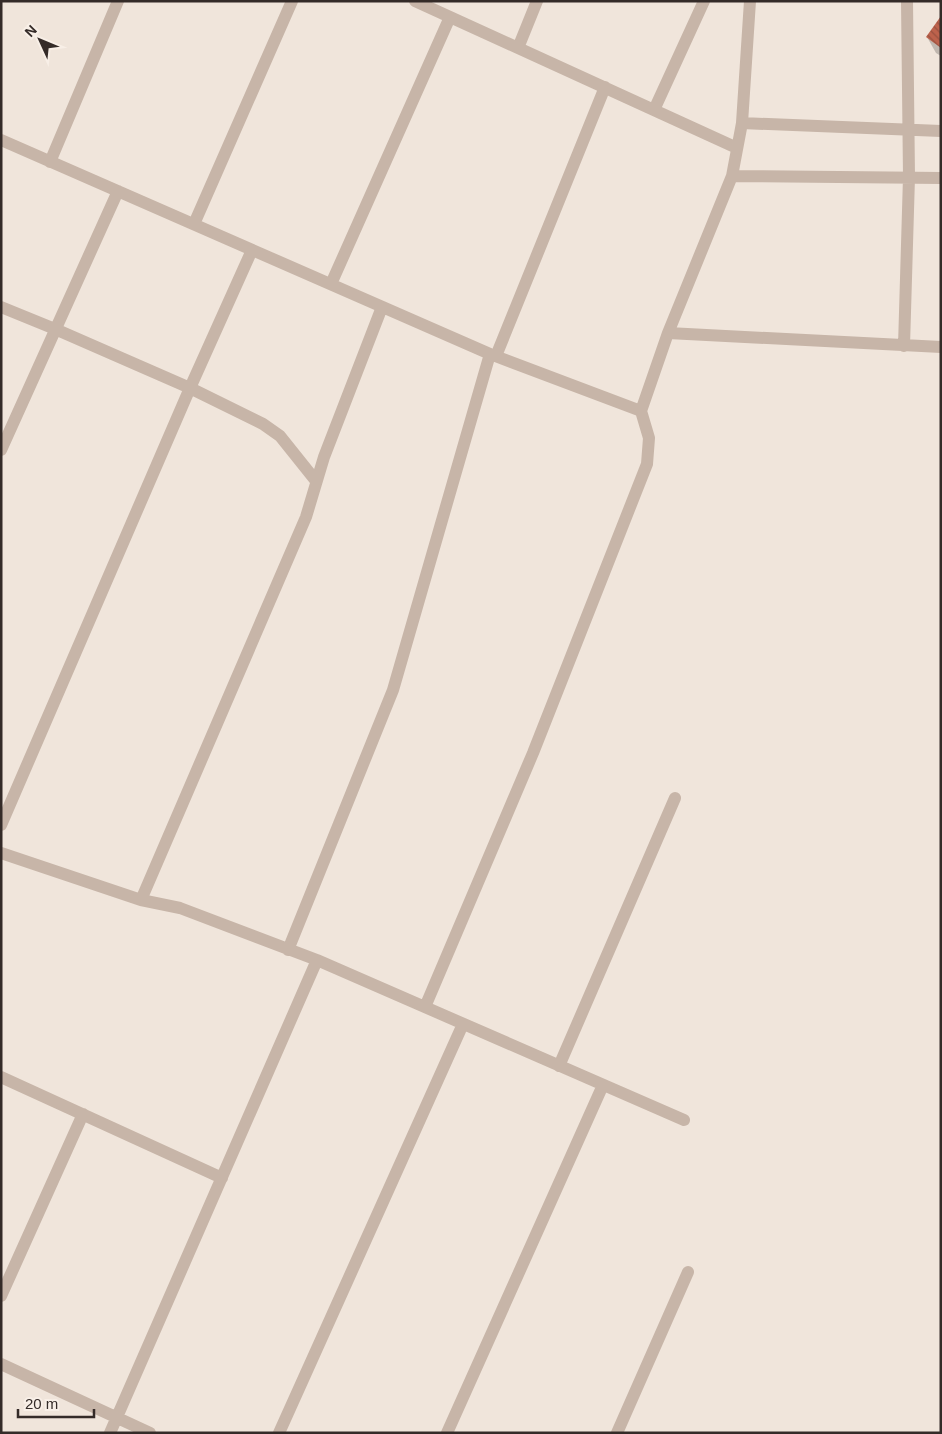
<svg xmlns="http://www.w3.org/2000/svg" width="942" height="1434" font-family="Arial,sans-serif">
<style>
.shadow{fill:#0003}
.building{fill:url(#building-back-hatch)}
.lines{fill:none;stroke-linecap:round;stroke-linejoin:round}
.street{stroke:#c7b5a8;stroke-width:12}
</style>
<defs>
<pattern id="building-back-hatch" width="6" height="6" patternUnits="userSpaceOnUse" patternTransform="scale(1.25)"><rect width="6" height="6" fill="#bd624c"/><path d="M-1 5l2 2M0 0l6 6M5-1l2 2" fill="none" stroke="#9a513f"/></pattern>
</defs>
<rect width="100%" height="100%" fill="#f0e5db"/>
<path class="shadow" d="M941,19v37l-5,-3 -9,-16z"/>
<path class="building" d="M941,16v32l-15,-11z"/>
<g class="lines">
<path class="street" d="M415,1l322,147
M518,48l19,-47
M654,110l50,-109
M742,123l199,8
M1,140l489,214 151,57
M50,162l68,-161
M732,176l209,2
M194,224l98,-223
M331,284l119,-267
M1,307l54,22 135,59 73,36 17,12 36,45
M668,333l273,14
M904,346l5,-169 -2,-176
M496,356l109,-269
M1,450l117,-259
M1,825l189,-437 62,-138
M1,853l140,47 39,8 137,52 367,160
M141,900l165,-383 18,-60 58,-150
M288,950l105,-260 97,-336
M425,1007l108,-254 114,-289 2,-26 -8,-27 27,-78 64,-157 10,-53 8,-122
M559,1066l116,-268
M1,1077l221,101
M1,1296l82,-182
M1,1364l149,69
M110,1433l207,-473
M279,1433l184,-409
M447,1433l156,-348
M617,1433l71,-161"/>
</g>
<rect width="942" height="1434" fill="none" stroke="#342b28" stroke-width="5"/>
<g transform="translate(40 40) rotate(314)" stroke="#f8efe7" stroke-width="4" paint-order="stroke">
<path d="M0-4L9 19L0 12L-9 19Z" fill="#342b28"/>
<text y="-8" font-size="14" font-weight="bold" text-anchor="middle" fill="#342b28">N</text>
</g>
<path d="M18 1409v8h76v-8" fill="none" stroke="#342b28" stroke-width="2.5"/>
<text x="25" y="1409" font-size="15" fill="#342b28" stroke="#f8efe7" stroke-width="4" paint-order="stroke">20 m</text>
</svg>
